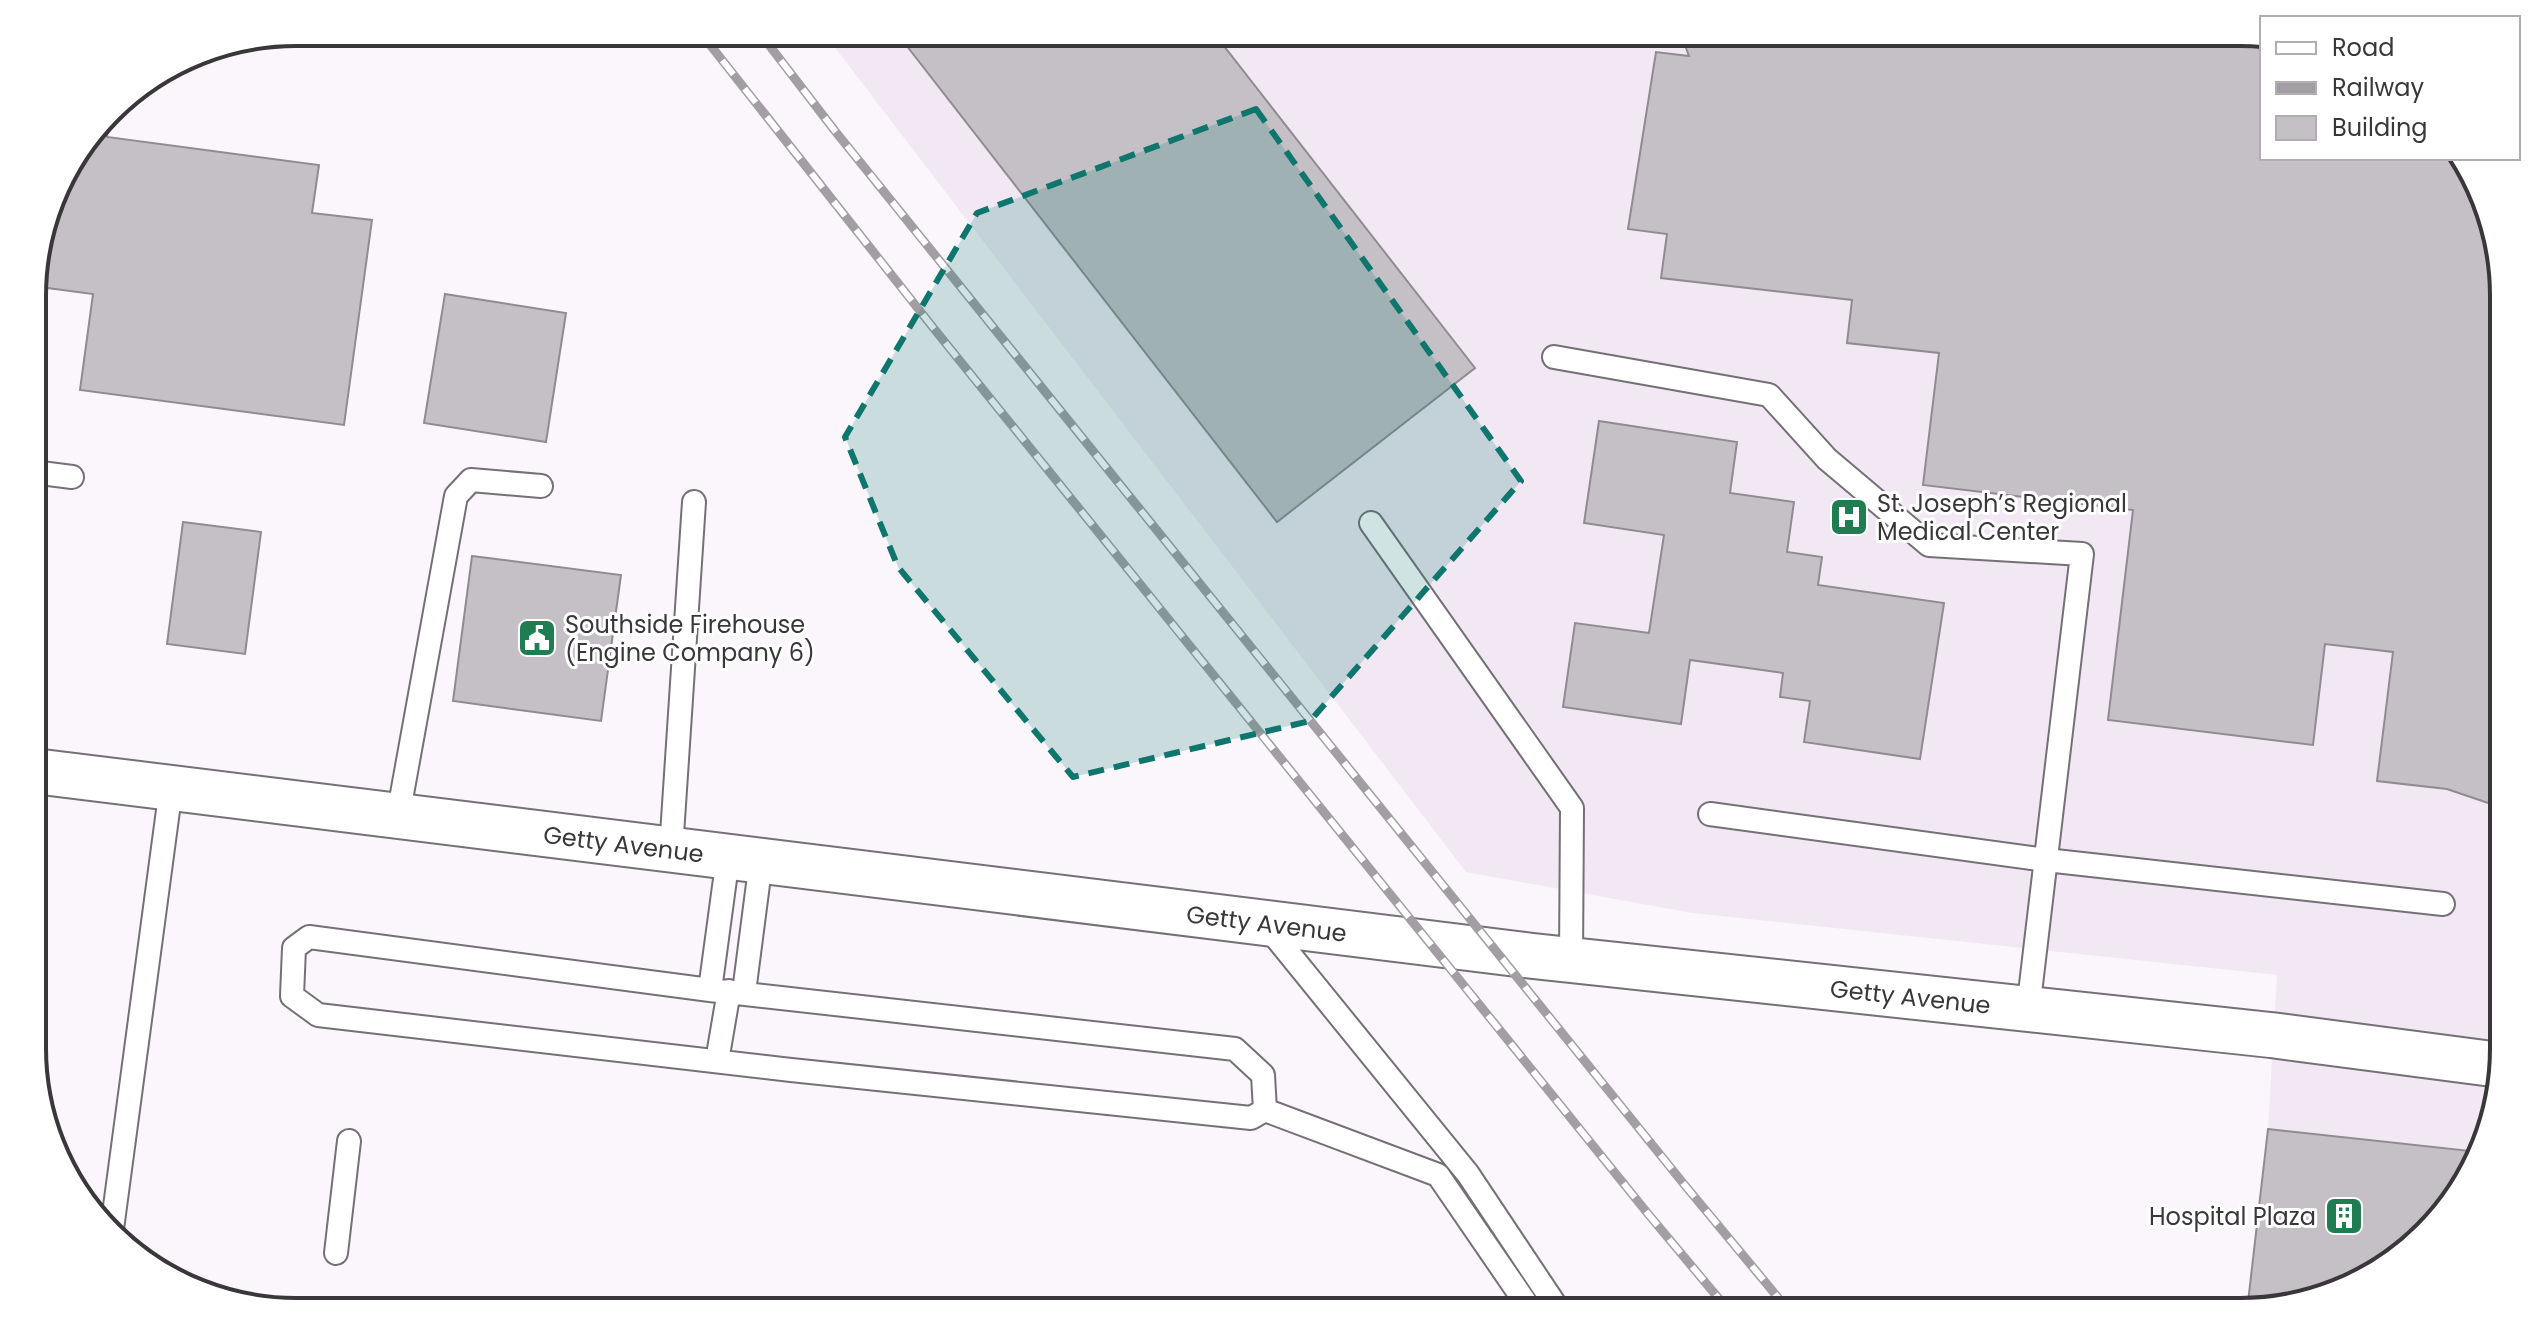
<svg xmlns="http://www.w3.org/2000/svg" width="2536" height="1344" font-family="Poppins,sans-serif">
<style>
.built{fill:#f1e8f4}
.building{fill:#c5c0c6;stroke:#8f8b90;stroke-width:2}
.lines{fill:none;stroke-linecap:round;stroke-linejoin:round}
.lane-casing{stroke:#747075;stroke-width:26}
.secondary-casing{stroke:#747075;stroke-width:48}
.lane{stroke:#fff;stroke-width:22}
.secondary{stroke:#fff;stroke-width:44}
.rail-casing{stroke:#a29ea3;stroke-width:9}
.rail{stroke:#fff;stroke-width:6;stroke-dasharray:18;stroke-linecap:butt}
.marked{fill:#0f766e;fill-opacity:0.2;stroke:#0f766e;stroke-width:6;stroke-dasharray:16 10;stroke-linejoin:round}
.labels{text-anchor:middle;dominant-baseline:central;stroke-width:6;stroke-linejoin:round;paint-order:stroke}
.poi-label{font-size:24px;fill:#39373a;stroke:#fff;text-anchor:start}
.street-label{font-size:24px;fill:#39373a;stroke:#fff}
.rim{fill:none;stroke:#39373a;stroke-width:4}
</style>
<rect width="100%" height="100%" fill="#fbf6fc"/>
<path class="built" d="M823,32h1417l22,126 240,104 2,786 -27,117 -91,103 -130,43h-9l21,-182 9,-154 -585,-62 -226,-41z"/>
<path class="building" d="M896,32h317l262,336 -198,154z
M1680,32h560l22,5v121h201l39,104 1,546 -56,-19 -70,-8 16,-129 -68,-8 -12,101 -205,-25 25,-210 -210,-25 16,-132 -92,-10 5,-43 -191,-22 6,-44 -39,-5 28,-177 33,4z
M110,113l-3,24 212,28 -7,48 60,7 -28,205 -264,-35 13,-96 -60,-8v-7l26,-100z
M445,294l121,19 -20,129 -122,-19z
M1599,421l138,21 -7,51 64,9 -7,50 35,5 -4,28 126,18 -24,156 -116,-17 6,-41 -30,-4 3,-24 -93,-13 -9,64 -118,-17 12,-84 74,10 15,-98 -80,-12z
M183,522l78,10 -16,122 -78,-10z
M472,556l149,19 -20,146 -148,-20z
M2268,1129l212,23 -3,13 -91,103 -130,43h-9z"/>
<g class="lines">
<g class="lane-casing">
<path id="lane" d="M1554,357l215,38 58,64 102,86 153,9 -54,456
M33,472l39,5
M1371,523l201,285 -1,152
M1710,814l336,46 397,44
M398,816l58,-320 15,-16 70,6
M671,850l23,-348
M1265,924l203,250 92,138
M309,937l401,53 525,59 28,26 2,35 -14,8 -460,-48 -473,-55 -26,-19 2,-48z
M710,990l18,-133
M744,992l17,-131
M717,1061l12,-70
M1265,1110l173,65 94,137
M112,1229l59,-441
M336,1253l13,-112"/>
</g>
<g class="secondary-casing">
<g id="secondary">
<path id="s1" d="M34,771l1499,185 738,79 229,30"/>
</g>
</g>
<use href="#lane" class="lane"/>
<use href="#secondary" class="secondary"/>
<g class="rail-casing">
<path id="rail" d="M700,32l231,293 718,890 81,97
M759,32l76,99 848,1052 107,129"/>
</g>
<use href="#rail" class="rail"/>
</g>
<path class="marked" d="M1256,109l265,372 -211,240 -237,56 -175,-210 -53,-130 132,-224z"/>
<defs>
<g id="hospital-square" transform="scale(2)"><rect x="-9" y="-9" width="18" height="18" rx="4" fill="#207c51" stroke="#fff"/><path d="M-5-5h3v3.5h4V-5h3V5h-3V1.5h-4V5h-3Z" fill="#fff"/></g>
<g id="civic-square" transform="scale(2)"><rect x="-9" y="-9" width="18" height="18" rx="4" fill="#207c51" stroke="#fff"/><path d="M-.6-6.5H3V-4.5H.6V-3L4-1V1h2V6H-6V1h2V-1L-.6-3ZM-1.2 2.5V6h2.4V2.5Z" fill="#fff"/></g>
<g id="building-square" transform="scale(2)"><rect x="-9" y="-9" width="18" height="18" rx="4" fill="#207c51" stroke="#fff"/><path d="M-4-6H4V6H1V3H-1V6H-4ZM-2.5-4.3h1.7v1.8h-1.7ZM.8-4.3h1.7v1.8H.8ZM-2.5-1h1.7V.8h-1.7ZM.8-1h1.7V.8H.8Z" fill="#fff"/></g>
</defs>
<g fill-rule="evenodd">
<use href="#hospital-square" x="1849" y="517"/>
<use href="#civic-square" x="537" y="638"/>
<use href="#building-square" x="2344" y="1216"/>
</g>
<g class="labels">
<g class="poi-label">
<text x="1877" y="503">St. Joseph’s Regional<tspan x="1877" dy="28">Medical Center</tspan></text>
<text x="565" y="624">Southside Firehouse<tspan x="565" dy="28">(Engine Company 6)</tspan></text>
<text x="2316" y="1216" text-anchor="end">Hospital Plaza</text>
</g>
<g class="street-label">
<text stroke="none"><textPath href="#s1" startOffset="594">Getty Avenue</textPath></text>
<text stroke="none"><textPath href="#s1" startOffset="1242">Getty Avenue</textPath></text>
<text stroke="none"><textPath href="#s1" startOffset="1890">Getty Avenue</textPath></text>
</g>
</g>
<path d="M0 0H2536V1344H0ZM296 46H2240A250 250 0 0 1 2490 296V1048A250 250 0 0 1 2240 1298H296A250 250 0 0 1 46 1048V296A250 250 0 0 1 296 46Z" fill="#fff" fill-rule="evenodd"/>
<path class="rim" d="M296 46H2240A250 250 0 0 1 2490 296V1048A250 250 0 0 1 2240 1298H296A250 250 0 0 1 46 1048V296A250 250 0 0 1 296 46Z"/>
<rect x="2260" y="16" width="260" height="144" fill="#ffffff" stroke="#b0afb0" stroke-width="2"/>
<rect x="2276" y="42" width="40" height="12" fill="#ffffff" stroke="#b0afb0" stroke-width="2"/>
<text x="2332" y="56" font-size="24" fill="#39373a">Road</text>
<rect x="2276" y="82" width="40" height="12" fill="#a29ea3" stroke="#b0afb0" stroke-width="2"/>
<text x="2332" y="96" font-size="24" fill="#39373a">Railway</text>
<rect x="2276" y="116" width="40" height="24" fill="#c5c0c6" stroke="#b0afb0" stroke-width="2"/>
<text x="2332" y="136" font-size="24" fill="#39373a">Building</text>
</svg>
